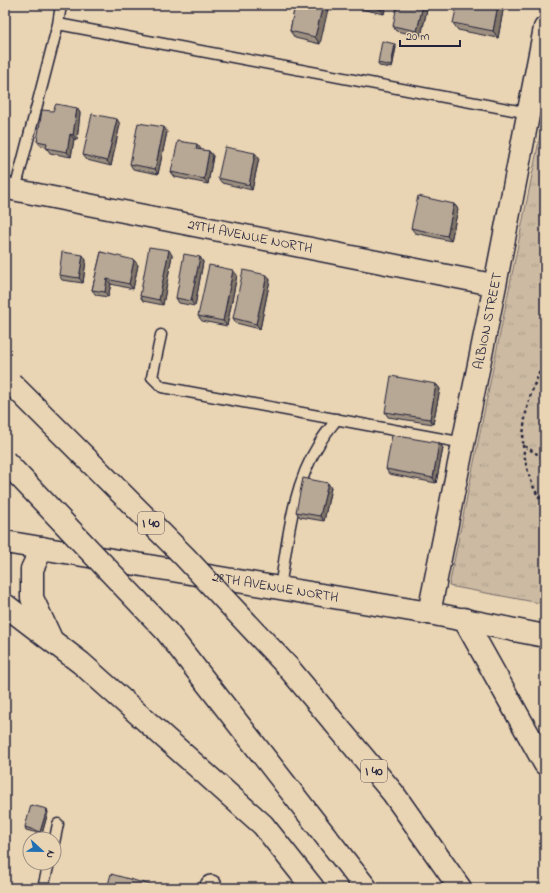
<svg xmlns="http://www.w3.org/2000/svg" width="550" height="893" font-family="'Indie Flower',sans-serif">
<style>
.park{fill:url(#park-tufts);stroke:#776e6e}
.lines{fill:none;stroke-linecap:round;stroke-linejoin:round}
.service-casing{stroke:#22223b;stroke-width:13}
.minor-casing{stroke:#22223b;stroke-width:24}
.tertiary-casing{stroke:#22223b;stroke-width:25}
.secondary-casing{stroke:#22223b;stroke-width:25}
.motorway-casing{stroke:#22223b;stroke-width:25}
.path{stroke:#22223b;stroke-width:2.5;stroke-dasharray:3 3;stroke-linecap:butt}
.service{stroke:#e9d4b3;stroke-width:10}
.minor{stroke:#e9d4b3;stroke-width:21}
.tertiary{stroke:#e9d4b3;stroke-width:22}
.secondary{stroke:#e9d4b3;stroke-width:22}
.motorway{stroke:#e9d4b3;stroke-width:22}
.motorway-bridge-casing{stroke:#22223b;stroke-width:25;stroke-linecap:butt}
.motorway-bridge{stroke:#e9d4b3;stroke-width:22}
.wall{fill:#9d9080;stroke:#22223b}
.shaded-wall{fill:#807568;stroke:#22223b}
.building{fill:#b7a795;stroke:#22223b}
.labels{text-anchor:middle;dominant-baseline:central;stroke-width:3;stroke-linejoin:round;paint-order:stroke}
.shield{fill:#e9d4b3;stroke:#5e575f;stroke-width:1}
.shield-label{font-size:13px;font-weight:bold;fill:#22223b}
.street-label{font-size:14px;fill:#22223b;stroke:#e9d4b3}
</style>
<defs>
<pattern id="park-tufts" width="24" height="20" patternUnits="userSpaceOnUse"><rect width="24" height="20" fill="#ccbaa2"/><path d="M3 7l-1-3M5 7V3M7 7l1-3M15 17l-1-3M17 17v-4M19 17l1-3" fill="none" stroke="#afa08c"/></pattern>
</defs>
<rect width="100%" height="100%" fill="#e9d4b3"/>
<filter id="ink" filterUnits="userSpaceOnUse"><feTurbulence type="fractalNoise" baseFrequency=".025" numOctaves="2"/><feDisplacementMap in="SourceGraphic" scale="8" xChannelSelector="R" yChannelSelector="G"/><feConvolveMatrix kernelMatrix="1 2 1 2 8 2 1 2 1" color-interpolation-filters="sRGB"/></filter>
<g filter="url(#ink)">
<path class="park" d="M545,111v493l-96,-18z"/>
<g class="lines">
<g class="service-casing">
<path id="service" d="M58,24l3,-19
M15,190l43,-166 471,89
M161,335l-9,42 10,10 302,56
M280,588c8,-49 12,-101 39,-144 5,-9 12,-17 18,-25
M54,843l4,-19
M43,888l6,-25"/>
</g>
<g class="minor-casing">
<g id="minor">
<path id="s1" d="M5,188l490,97"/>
<path d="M210,888l1,-2"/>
</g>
</g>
<g class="tertiary-casing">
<g id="tertiary">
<path id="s2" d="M429,613l66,-328 50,-257"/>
</g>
</g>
<g class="secondary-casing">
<g id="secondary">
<path id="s3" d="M5,542l424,71 116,23"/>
</g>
</g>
<g class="motorway-casing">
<path id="motorway" d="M42,548l-10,21v29l19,41
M5,605l76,58 182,162 50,63
M464,619l81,145
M167,632l199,256
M287,666l106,127 67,95"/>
</g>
<path class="path" d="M545,361c-14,28 -22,52 -22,84l22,14
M523,445c2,21 9,45 22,61"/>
<use href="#service" class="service"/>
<use href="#minor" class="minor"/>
<use href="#tertiary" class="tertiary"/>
<use href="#secondary" class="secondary"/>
<use href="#motorway" class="motorway"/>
<g class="motorway-bridge-casing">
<path id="motorway-bridge" d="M11,383l173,173 103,110
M5,461l162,171"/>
</g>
<use href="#motorway-bridge" class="motorway-bridge"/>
</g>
<path class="wall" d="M295,5l25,39 -25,-6 -5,-7z
M351,5h35l-2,9 -32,-7z
M428,5l-7,31 -25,-5 -3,-5z
M504,5l-6,33 -40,-8 -5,-7 15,-17z
M396,47l-4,21 -13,-2 -1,-3z
M77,108l3,5 -3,27 -3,-1 -3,18 -21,-4 -4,-6 -5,-1 -4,-5 16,-30z
M120,124l-9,42 -24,-6 -4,-5z
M167,132l-9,42 -25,-5 -3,-5z
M197,144l4,6 8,1 4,5 -5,28 -33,-7 -4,-5z
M259,158l-7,32 -30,-7 -4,-5z
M454,204l4,5 -7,32 -36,-8 -4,-5z
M101,252l37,13 -5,24 -22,-5 -3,13 -12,-2 -4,-5z
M172,255l-9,50 -20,-4 -3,-5z
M200,257l3,5 -8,44 -16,-3 -3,-5z
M86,260l-3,23 -21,-3 -3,-5z
M237,275l-10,51 -25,-5 -4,-5z
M267,275l3,5 -10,49 -24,-6 -3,-5z
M436,384l4,5 -7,35 -45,-7 -3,-5z
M439,443l4,5 -7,35 -47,-9 -3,-5z
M331,488l-7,33 -24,-4 -4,-5z
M48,812l-6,22 -16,-4 -1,-3z"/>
<path class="shaded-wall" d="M323,5h6l-9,39 -5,-7z
M381,5h5l-2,9 -4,-5z
M423,5h5l-7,31 -4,-5z
M498,5h6l-6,33 -5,-7z
M395,44l1,3 -4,21 -1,-2z
M77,108l3,5 -3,27 -4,-5z
M117,119l3,5 -9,42 -4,-5z
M164,127l3,5 -9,42 -3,-5z
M70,134l4,5 -3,18 -4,-5z
M197,144l4,5 -2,5 -3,-5z
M209,151l4,5 -5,28 -4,-5z
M255,153l4,5 -7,32 -3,-5z
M454,204l4,5 -7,32 -4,-5z
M169,250l3,5 -9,50 -4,-5z
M83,255l3,5 -3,23 -4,-5z
M200,257l3,5 -8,44 -4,-5z
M134,260l4,5 -5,24 -4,-5z
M233,270l4,5 -10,51 -4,-5z
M267,275l3,5 -10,49 -4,-5z
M107,279l4,5 -3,13 -3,-5z
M436,384l4,5 -7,35 -3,-5z
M439,443l4,5 -7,35 -3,-5z
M328,483l3,5 -7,33 -4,-5z
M47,809l1,3 -6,22 -2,-2z"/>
<path class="building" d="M295,5h28l-8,32 -25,-6z
M364,5h17l-1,4z
M397,5h26l-6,26 -24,-5z
M457,5l11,1v-1h30l-5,26 -40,-8z
M382,41l13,3 -4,22 -13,-3z
M56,104l21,4 -4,27 -3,-1 -3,18 -21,-4 1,-5 -10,-2 5,-31 11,1z
M92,114l25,5 -10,42 -24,-6z
M138,123l26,4 -9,42 -25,-5z
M178,141l19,3 -1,5 13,2 -5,28 -33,-7z
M225,147l30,6 -6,32 -31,-7z
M418,196l36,8 -7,32 -36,-8z
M149,247l20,3 -10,50 -19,-4z
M62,252l21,3 -4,23 -20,-3z
M101,252l33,8 -5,24 -22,-5 -2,13 -13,-2z
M184,254l16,3 -9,44 -15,-3z
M209,265l24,5 -10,51 -25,-5z
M243,270l24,5 -11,49 -23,-6z
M391,376l45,8 -6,35 -45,-7z
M392,435l47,8 -6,35 -47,-9z
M303,478l25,5 -8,33 -24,-4z
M31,805l16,4 -7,23 -15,-5z
M111,874l51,14h-55z"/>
</g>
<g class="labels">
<g class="shield">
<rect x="138" y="512" width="26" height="22" rx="3"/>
<rect x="361" y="760" width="26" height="22" rx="3"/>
</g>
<g class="shield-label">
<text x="151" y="523">I 40</text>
<text x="374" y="771">I 40</text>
</g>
<g class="street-label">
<text stroke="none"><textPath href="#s1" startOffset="250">29TH AVENUE NORTH</textPath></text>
<text stroke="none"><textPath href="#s2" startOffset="298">ALBION STREET</textPath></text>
<text stroke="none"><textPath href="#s3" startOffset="274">28TH AVENUE NORTH</textPath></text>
</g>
</g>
<rect width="550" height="893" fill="none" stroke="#e9d4b3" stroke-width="20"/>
<rect x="10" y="10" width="530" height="873" fill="none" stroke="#22223b" stroke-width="1.5" filter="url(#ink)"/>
<g transform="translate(42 851) rotate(112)"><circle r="19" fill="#e9d4b3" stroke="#998d83"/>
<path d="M0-3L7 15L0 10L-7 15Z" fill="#1f6fb2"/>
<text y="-6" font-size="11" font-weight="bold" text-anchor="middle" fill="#22223b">N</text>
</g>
<path d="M400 40v6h60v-6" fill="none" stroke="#22223b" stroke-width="2"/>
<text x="406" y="40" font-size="12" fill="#22223b" stroke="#e9d4b3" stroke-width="3" paint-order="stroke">20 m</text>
</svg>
